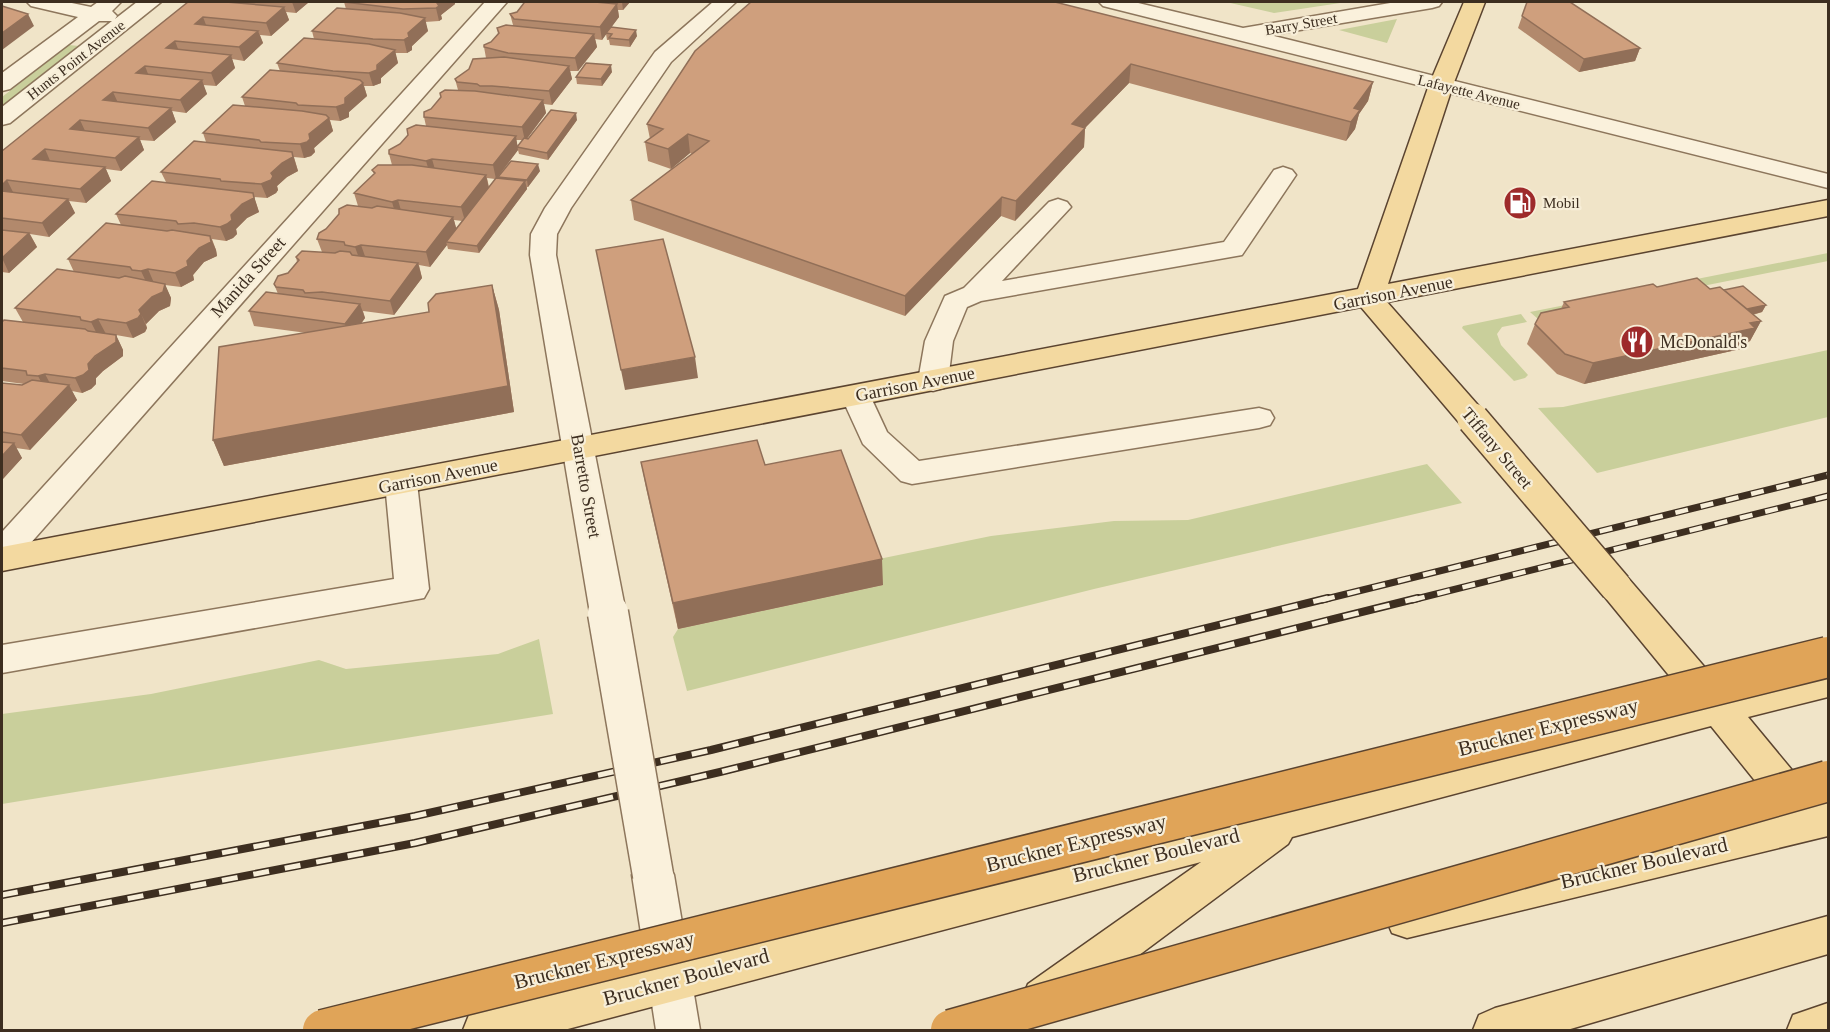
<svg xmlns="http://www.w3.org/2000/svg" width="1830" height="1032" font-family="Georgia,serif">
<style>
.green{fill:#c9cf9b}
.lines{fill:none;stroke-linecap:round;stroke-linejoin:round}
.minor-casing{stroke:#8d765c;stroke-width:3}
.major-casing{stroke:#5b4430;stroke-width:3}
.minor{fill:#faf1dc;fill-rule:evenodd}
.major{fill:#f3d9a0;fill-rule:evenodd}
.rail-far1-casing{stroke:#3d2e20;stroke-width:7}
.rail-casing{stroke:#3d2e20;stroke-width:8}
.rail-far1{stroke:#f7eed8;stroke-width:4.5;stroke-dasharray:13;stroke-linecap:butt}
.rail{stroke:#f7eed8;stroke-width:5;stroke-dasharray:16;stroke-linecap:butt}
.minor-bridge-casing{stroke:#8d765c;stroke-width:43;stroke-linecap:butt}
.major-bridge-casing{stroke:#5b4430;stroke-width:34;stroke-linecap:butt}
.highway-bridge-casing{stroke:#5b4430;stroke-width:43;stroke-linecap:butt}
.minor-bridge{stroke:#faf1dc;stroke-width:40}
.major-bridge{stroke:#f3d9a0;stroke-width:31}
.highway-bridge{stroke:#e0a458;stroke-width:40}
.wall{fill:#b2896c;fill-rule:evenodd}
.shaded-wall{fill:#916f58}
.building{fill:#cf9f7d;stroke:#916f58;stroke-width:1.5}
.labels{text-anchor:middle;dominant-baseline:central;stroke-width:4.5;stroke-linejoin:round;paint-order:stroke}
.far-street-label{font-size:15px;fill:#3d2e20;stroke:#f7eed8}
.far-poi-label{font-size:15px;fill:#3d2e20;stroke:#f7eed8;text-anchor:start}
.street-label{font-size:18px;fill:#3d2e20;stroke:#f7eed8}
.poi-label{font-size:18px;fill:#3d2e20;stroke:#f7eed8;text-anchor:start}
.near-street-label{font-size:21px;fill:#3d2e20;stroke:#f7eed8}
</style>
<rect width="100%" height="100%" fill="#f0e4c8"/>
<path class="green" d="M1226,2h121l-73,11z
M1397,19l-10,24 -48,-13z
M69,45l10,1 -77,61v-10z
M1828,253v8l-290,58 -8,-7z
M1521,314l6,8 -25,5 -5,7 4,11 27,30 -3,3 -11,3 -52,-53 1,-2z
M1828,350v67l-231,56 -59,-65 25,-1z
M1427,464l35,39 -368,86 -407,102 -14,-54 5,-8 205,-44 -9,-25 117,-24 123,-15 74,-1z
M539,639l14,75 -551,90v-90l149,-20 168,-34 27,9 152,-15z"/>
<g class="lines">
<g class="minor-casing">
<path id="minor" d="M27,2h40l24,5 7,-5h23l-9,9 5,5 -2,3 22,-17h24l-151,121 -8,2v-18l110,-86h-13l-89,68 -8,2v-18l76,-56 -47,-11z
M485,2h22l-493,560 -12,3v-33z
M713,2h23l-65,60 -100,146 -14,26 -1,21 70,358 -6,9 -12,4 -12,-4 -6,-9 -60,-358 1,-21 14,-26 110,-156z
M1099,2h35l109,26 153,-26h46l-3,4 -7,2 -162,27 558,139v14l-725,-182z
M1283,167l9,3 4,5 -54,80 -261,46 -14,6 -14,34 -5,40 -4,7 -11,3 -11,-3 -4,-7 7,-40 20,-45 19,-8 85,-86 9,-3 9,3 4,5 -69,74 222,-39 50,-72z
M856,386l11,3 20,43 32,29 340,-53 11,3 4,7 -4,7 -11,3 -347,56 -11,-3 -38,-37 -22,-48 4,-7z
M401,472l11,3 5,8 12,106 -5,9 -422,75v-28l392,-66 -9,-96 5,-8z
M653,857l15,5 6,13 26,155h-44l-24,-155 6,-13z"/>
</g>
<g class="major-casing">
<path id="major" d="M1464,2h21l-32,83 -65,199 440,-84v16l-441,86 97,110 4,7 -4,7 -11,3 -11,-3 -101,-119 -1359,264v-24l1356,-258 71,-204z
M1616,574l12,4 98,114 102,-23v28l-80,20 72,87 8,-2v34l-421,102 -15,-5 -6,-14 6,-14 15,-5 374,-87 -70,-87 -419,111 -4,7 -228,170 -16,6 -16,-6 -6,-15 6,-15 173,-122 -637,168h-101l6,-15 16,-7 1205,-307 -86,-105 -5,-9 5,-9z
M1828,916v38l-261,76h-94l6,-15 16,-7z
M1828,1003v27h-41l6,-15z"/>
</g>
<use href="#minor" class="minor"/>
<use href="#major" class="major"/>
<g class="rail-far1-casing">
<path id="rail-far1" d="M1322,600l506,-125
M1412,600l416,-104"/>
</g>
<g class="rail-casing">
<path id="rail" d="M2,895l413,-79 296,-66 617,-152
M2,923l413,-80 305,-71 698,-174"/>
</g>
<use href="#rail-far1" class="rail-far1"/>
<use href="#rail" class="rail"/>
<g class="minor-bridge-casing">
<path id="minor-bridge" d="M608,613l45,262"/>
</g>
<g class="major-bridge-casing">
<path id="major-bridge" d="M1473,419l143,168"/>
</g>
<g class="highway-bridge-casing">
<path id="highway-bridge" d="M323,1030l1505,-373
M951,1030l877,-249"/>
</g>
<use href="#minor-bridge" class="minor-bridge"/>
<use href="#major-bridge" class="major-bridge"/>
<use href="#highway-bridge" class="highway-bridge"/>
</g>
<path class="wall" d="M188,2h121l-13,11 -10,-1 3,8 -18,16 -11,-1 3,8 -19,18 -12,-2 3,9 -19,18 -13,-1 4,9 -21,19 -14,-2 4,11 -22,19 -14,-1 4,10 -23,21 -15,-2 5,12 -25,22 -17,-2 6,12 -26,24 -19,-3 7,13 -28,26 -7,-1v-121z
M344,2l111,2 -14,11 1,4 -3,2 -14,1 3,9 -16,15v4l-5,3h-12l3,10 -17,15v5l-8,3h-9l3,10 -18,16v5l-9,4 -10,-1 3,11 -19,17 1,4 -4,4 -7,2 -10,-1 4,14 -11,6 -10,9 1,4 -2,3 -9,5 -13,-1 5,15 -12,6 -11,11 1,5 -4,4 -7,3 -14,-2 4,11 1,6 -13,6 -11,13 1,5 -13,7 -16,-2 6,13 -1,8 -11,5 -13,13 1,4 -2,4 -12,6 -17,-3 7,15v6l-20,15 -7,7v6l-5,5 -9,4 -10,-2 5,9 -47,50 -14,-2 6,10 -20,22v-97l20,2 2,-1 -22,-3v-59h21l-8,-14 59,-36 -6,-13 53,-34 -5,-11 50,-32 -5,-10 45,-30 -3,-9 42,-27 -3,-9 38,-26 -3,-8 37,-24 -2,-8 34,-22z
M524,2h106l-7,8h-5l1,7 -8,10 26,9 -7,11 -20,-2 -1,-5h-2l-1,-6 -4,6 -7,-1 2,8 -19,24h-8l2,8 -20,26 -8,-1 2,9 -19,26h1l49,-19 -29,40 -29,-6 -1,-4 -21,28h2l-1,-1 42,-6 -12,16h-1v2l-48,64 -31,-4 -1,-4 -17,22 -11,-2 3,13 -28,37 -31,-4 2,7 -4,6 68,-12 63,-27 7,25 15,102 -290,54 -11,-26 94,-107 -53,-7 -5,-15 29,-17 -4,-10 14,-11 9,-11 -1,-5 26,-5 -5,-13 9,-10 32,-23 -4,-13 20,-19 -2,-4 20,-5 -3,-11 11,-10 26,-18 -2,-9 7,-8 27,-19 -3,-11 31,-21 -2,-11 7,-5 7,-8 -1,-6 16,-3 -3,-11 7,-2 7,-9zM516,140h7l-5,7zM487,178l8,1 -6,8zM454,220l8,1 -6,7z
M751,2l622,80 -5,19 -9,13 -4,15 -9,12 -217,-58 -44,45 -1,19 -69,74 -14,-5 -96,100 -271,-96 -3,-20 61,-46 -2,-1 -19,16 -23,-8 -3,-19 5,-3 -3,-15z
M1527,2l113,46 -5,13 -56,11 -61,-44z
M612,72l-10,14 -25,-2 -1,-7z
M1710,289l14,1 42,15 -4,7 -9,3 8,6 -11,20 -2,1 -3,6 -161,36 -27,-10 -30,-30 8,-20 26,-15 3,-7z
M641,462l124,3 118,120 -205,44 -32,-141z"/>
<path class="shaded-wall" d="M292,2h17l-13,11z
M439,2h16v2l-14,11 1,4 -3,2 -3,-13 1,-5z
M622,2h8l-7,8z
M617,4l2,13 -17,23 -2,-13z
M284,7l5,13 -18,16 -5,-13z
M28,14l6,12 -32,24v-17z
M203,17l5,13 -13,-6z
M425,18l3,13 -16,15v4l-5,3 -3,-13 4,-7z
M636,30l1,6 -7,11 -1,-7z
M258,31l5,12 -19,18 -5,-14z
M594,34l3,13 -19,24 -3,-13z
M175,41l5,13 -14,-6z
M1640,48l-5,13 -56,11 5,-13z
M395,50l3,13 -17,15v5l-8,3 -4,-13z
M231,55l4,13 -19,18 -5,-13z
M1131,64l-2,19 -44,45 -1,19 -69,74 1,-20 56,-77z
M611,65l1,7 -10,14 -1,-7z
M145,66l5,13 -14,-6z
M569,66l3,13 -20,26 -3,-14z
M202,80l5,14 -21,19 -6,-13z
M1373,82l-5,19 -9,13 -4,15 -9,12 8,-33z
M363,83l4,13 -18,16v5l-9,4 -4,-14z
M113,92l6,13 -16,-5z
M543,100l3,13 -21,28 -3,-14z
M171,108l5,14 -22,19 -6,-13z
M576,113l1,7 -29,40 -1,-7z
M329,118l4,13 -19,17 1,4 -4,4 -7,2 -4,-14 9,-10z
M80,120l6,13 -16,-4z
M688,134l2,19 -19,16 -3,-20z
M516,136l2,14 -22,29 -3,-14z
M139,137l5,13 -23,21 -6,-13z
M45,149l6,14 -18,-4z
M292,152l6,19 -11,6 -10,9 1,4 -2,3 -9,5 -6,-14z
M432,159l4,14 -6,1 -4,-13z
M538,164l2,7 -12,16 -1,-7z
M105,167l6,14 -25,22 -6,-14z
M486,175l3,14 -24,32 -4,-14z
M7,180l7,14 -12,9v-18z
M525,181l2,8 -48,64 -2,-7z
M253,193l6,19 -12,6 -11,11 1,5 -4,4 -7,3 -6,-14z
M1002,197l-1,19 -96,100v-20z
M68,199l7,14 -26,24 -7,-14z
M398,200l4,14 -6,2 -4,-14z
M453,217l4,14 -11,11 1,3 -17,22 -4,-15z
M29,233l8,14 -28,26 -7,-15z
M210,236l6,14 1,6 -13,6 -11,13 1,5 -13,7 -6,-14z
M361,245l5,14 -6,2 -5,-14z
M418,263l4,15 -28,37 -4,-14z
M148,269l6,14 -6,3 -7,-15z
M165,284l6,14 -1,8 -11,5 -13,13 -7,-14z
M492,285l7,25 15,102 -290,54 -11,-26z
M360,304l5,14 -15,20 -5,-14z
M1766,305l-4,7 -27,7 3,-8z
M141,314l6,14 -2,4 -12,6 -7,-15z
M98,319l8,15 -8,2 -7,-14z
M1761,321l-11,20 -2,1 -3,6 -161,36 9,-21z
M116,335l7,15v6l-20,15 -7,7v6l-5,5 -9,4 -7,-15z
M695,357l3,21 -73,12 -4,-20z
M45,374l8,15 -7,2 -8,-15z
M69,385l8,15 -47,50 -9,-15z
M14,443l8,15 -20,22v-24z
M882,559l1,26 -205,44 -5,-26z"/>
<path class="building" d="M188,2h38l58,5 -18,16 -63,-6 -8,7 63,7 -19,16 -64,-6 -9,7 65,7 -20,18 -66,-7 -9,7 66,7 -22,20 -67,-8 -10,8 68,8 -23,20 -68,-8 -10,9 69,8 -24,21 -70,-9 -12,10 72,8 -25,22 -73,-9 -5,5v-34z
M344,2h95l-2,1 2,3 -3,2 -33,1z
M524,2h71l22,2 -17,23 -86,-8 -4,-5 7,-2 7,-9z
M751,2h304l318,80 -19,26 6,2 -9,12 -220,-58 -59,60 13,4 -69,73 -14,-4 -97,99 -274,-96 78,-59 -21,-7 -20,15 -23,-7 18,-13 -16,-5 48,-73z
M1527,2h43l70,46 -56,11 -62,-43z
M2,6l26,8 -26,19z
M337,8l63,5 25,5 -17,15 1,4 -5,3 -31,-1 -61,-8z
M506,25l88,9 -19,24 -67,-5 -24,-6v-2l7,-3 8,-9 -2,-5z
M611,27l25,3 -7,10 -20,-2 3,-4 -6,-1z
M304,38l65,6 26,6 -18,15v5l-8,3 -36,-2 -56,-8z
M504,57l65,9 -20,25 -57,-5h-12l-3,-2 -20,-2 -2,-3 14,-10 4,-10z
M586,63l25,2 -10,14 -25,-2z
M270,70l67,6 23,4 3,3 -18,15v6l-9,3 -38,-2 -2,-2 -54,-6z
M445,90l30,1 68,9 -21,27 -98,-10v-5l7,-3 10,-12 -1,-4z
M233,105l69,6 24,4 3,3 -20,16 1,5 -3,3 -7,2 -39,-2 -2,-2 -56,-7z
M551,110l25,3 -29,40 -30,-6 7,-9 4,1z
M416,125l100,11 -23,29 -61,-6 -6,2 -37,-7v-4l11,-6 8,-9 -1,-6z
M194,141l98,11 1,5 -11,6 -11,10 2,3 -2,4 -10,4 -40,-3 -1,-2 -59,-7z
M511,161l27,3 -11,16 -29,-3z
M378,165h34l74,10 -25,32 -63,-7 -6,2 -38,-9 21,-20 -3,-3z
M496,178l29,3 -48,65 -31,-4z
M152,181l101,12 1,5 -12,6 -11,11 1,5 -5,4 -7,3 -26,-4 -16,1 -2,-3 -60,-7z
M2,191l66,8 -26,24 -40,-5z
M347,205l25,3 5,-2 76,11 -27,35 -65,-7 -6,2 -10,-2 -1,-3 -27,-3 2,-6 7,-4 13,-15v-5z
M106,223l61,8 5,-1 38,6 1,6 -12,6 -12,13 1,5 -13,7 -27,-4 -7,2 -9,-1 -2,-3 -62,-8z
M2,230l27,3 -27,25z
M663,239l32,118 -74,13 -25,-120z
M302,251l33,2 5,-2 10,1 2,3 66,8 -28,38 -68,-9 -17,1 -2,-3 -27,-3 -2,-3 4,-8 10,-3 11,-13 -3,-3z
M57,269l62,9 6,-2 40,8 -2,8 -11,5 -13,13 2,4 -3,4 -12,5 -28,-4 -7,3 -10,-2 -1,-3 -65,-9z
M1697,278l13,11 10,-2 41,34 -11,2 5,5 -162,35 -28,-9 -30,-30 6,-11 28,-6 -5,-5 89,-18 4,3z
M492,285l16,101 -295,54 6,-93 210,-35 -1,-9 8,-9z
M1743,286l23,19 -19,4 -23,-19z
M266,292l94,12 -15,20 -96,-13z
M4,320l81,9 3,2 28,4v7l-21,14 -7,8 1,6 -6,5 -8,3 -30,-4 -7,2 -11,-1 -1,-4 -24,-3v-46z
M32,380l37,5 -48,50 -19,-3v-49l20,2z
M757,440l8,25 76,-15 41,109 -209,44 -32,-141z
M2,442l12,1 -12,13z"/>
<defs>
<g id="fuel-disc" transform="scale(1.725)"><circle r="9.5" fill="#9e2a2b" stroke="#f7eed8"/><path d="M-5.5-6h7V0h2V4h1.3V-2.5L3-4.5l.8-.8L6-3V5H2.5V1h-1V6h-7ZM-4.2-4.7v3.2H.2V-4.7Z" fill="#fff"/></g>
<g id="restaurant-disc" transform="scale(1.725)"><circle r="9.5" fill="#9e2a2b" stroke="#f7eed8"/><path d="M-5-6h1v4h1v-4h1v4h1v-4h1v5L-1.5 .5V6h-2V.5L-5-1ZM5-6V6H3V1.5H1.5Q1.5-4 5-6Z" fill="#fff"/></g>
</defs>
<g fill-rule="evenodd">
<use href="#fuel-disc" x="1520" y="203"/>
<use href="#restaurant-disc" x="1637" y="342"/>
</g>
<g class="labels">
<g class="far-street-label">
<text transform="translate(1301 24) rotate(-10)">Barry Street</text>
<text transform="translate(76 60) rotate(-38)">Hunts Point Avenue</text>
<text transform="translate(1469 92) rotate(14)">Lafayette Avenue</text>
</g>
<g class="far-poi-label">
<text x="1543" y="203">Mobil</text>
</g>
<g class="street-label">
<text transform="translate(248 277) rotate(-48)">Manida Street</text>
<text transform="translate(1393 293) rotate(-11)">Garrison Avenue</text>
<text transform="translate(915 384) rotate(-11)">Garrison Avenue</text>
<text transform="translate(1497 448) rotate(50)">Tiffany Street</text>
<text transform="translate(438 476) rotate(-11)">Garrison Avenue</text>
<text transform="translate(586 486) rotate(80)">Barretto Street</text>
</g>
<g class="poi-label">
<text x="1660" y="342">McDonald's</text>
</g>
<g class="near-street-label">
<text transform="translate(1548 727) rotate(-14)">Bruckner Expressway</text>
<text transform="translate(1076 843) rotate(-14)">Bruckner Expressway</text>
<text transform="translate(1156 855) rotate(-14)">Bruckner Boulevard</text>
<text transform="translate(1644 863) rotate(-13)">Bruckner Boulevard</text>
<text transform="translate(604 960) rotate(-14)">Bruckner Expressway</text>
<text transform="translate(686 977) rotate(-15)">Bruckner Boulevard</text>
</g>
</g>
<rect width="1830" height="1032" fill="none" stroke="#3d2e20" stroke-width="6"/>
</svg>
